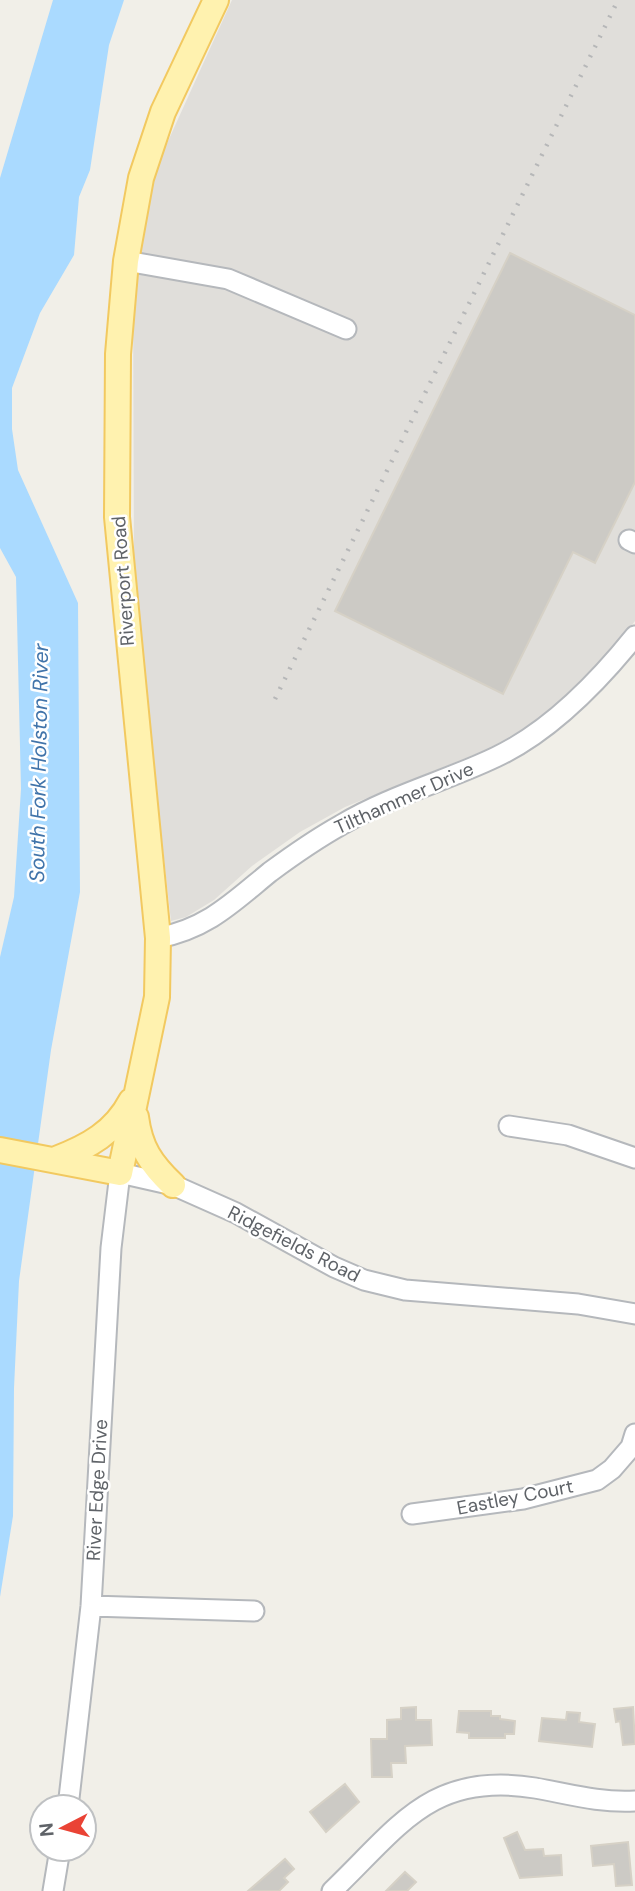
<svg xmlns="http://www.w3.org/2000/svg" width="635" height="1891" font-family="'DM Sans',sans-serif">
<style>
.industrial{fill:#e0deda}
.water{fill:#aadaff}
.building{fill:#cccac5;stroke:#d6d1c6;stroke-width:2}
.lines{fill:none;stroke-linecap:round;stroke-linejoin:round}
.minor-casing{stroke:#b5b8bc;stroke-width:23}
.major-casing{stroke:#f2c960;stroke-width:28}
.minor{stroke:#fff;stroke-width:19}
.major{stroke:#fff2af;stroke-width:24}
.rail{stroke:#b6b7b8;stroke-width:4.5;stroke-dasharray:2 9;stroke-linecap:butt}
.labels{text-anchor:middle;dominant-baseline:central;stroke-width:5;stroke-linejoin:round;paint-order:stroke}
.street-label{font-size:19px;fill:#5f6368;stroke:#fff}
.water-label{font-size:21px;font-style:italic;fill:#4174aa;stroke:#fff}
</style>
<rect width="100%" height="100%" fill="#f1efe8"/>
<path class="industrial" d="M232,0h403v621l-34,43 -33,31 -38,30 -42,24 -143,58 -45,25 -48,34 -38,34 -28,17 -15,4 -33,-292 -4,-68 -1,-280 14,-86 17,-45z"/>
<path class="water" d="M53,0h71l-15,45 -19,125 -11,27 -5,58 -34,58 -28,75v41l6,41 60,133 2,289 -29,158 -32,231 -5,107 -1,128 -13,81v-640l14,-60 7,-108 -5,-212 -16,-29v-370z"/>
<path class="building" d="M510,253l125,62v167l-40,81 -22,-11 -70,142 -168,-83z
M416,1707v13h15l1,25 -27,1 1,17h-15l1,14h-20l-1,-38h16v-19l14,-1v-11z
M633,1707l2,37 -12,1 -3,-24 -4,1 -2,-13z
M459,1711h32v5h9v3l15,2 -1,13h-9v4h-36v-5l-12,-1z
M567,1712l13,1 -1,9 16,2 -3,23 -53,-6 3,-23 24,2z
M345,1784l14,18 -33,30 -16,-20z
M517,1832l8,18 18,-1 1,7 17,-1 1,20 -42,3 -16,-40z
M628,1842l4,43 -16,1 -2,-22 -21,2 -2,-20z
M285,1859l9,10 -10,9 4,4 -9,9h-31z
M405,1872l11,10 -9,9h-21z"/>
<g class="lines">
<g class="minor-casing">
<path id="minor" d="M126,261l102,18 118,50
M629,540l6,3
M158,938c50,-10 74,-35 112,-66 23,-17 46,-33 71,-47 48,-29 105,-44 155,-68 55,-26 102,-75 139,-121
M509,1126l59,9 67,23
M412,1514l111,-15 74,-19 15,-11 19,-22 4,-13
M91,1606l163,5
M68,1807l23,-201 20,-358 9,-75 53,12 63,28 98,54 30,13 41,10 173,14 57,10
M53,1891l7,-42
M332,1891c67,-64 99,-120 203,-103 34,6 64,15 100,13"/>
</g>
<g class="major-casing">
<path id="major" d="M136,1117c4,31 15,47 37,68
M0,1150l120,23 37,-176 1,-59 -41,-421 1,-163 8,-93 15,-83 22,-66 53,-112
M56,1159c32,-12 59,-27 75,-58"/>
</g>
<use href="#minor" class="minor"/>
<use href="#major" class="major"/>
<path class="rail" d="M275,699l343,-699"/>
</g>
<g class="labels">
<g class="street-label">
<text transform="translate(123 581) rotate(-94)">Riverport Road</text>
<text transform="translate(404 798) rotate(-24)">Tilthammer Drive</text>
<text transform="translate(294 1244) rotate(27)">Ridgefields Road</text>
<text transform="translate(97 1490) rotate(-87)">River Edge Drive</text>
<text transform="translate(515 1497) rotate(-11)">Eastley Court</text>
</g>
<g class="water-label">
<text transform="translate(39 763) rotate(-89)">South Fork Holston River</text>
</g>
</g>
<g transform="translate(63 1828) rotate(264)"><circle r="33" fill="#ffffff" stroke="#bfc1c3" stroke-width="2"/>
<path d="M0-5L12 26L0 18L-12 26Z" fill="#ea4335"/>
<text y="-10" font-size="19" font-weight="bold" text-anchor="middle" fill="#5f6368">N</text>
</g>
</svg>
